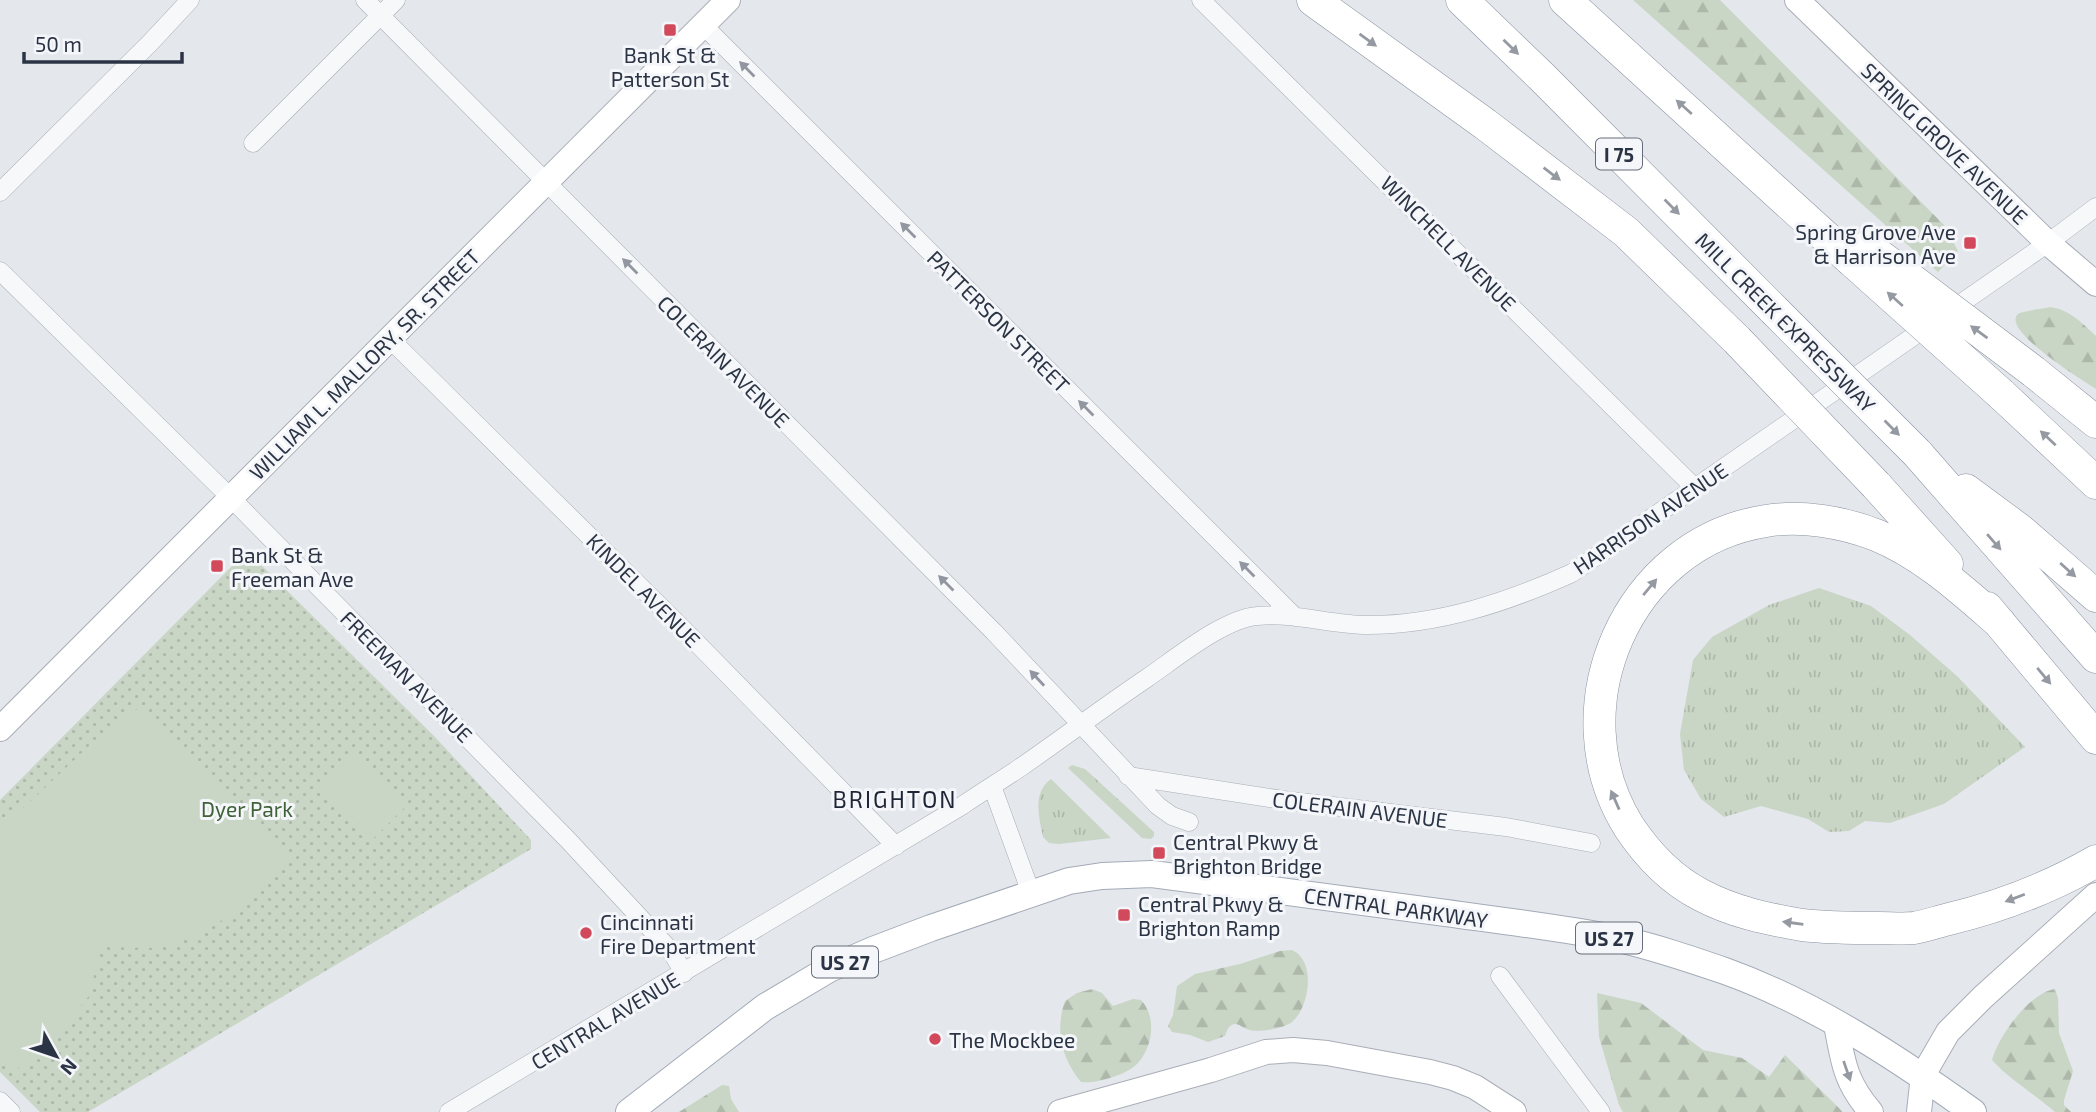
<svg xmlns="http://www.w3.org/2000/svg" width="2096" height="1112" font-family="'Exo 2',sans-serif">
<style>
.grass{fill:url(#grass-tufts)}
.forest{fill:url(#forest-firs)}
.park{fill:url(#park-dots)}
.pitch{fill:#c9d6c5}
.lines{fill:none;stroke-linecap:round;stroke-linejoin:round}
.street-casing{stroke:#a9aeb7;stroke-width:19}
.secondary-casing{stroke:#a9aeb7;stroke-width:26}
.primary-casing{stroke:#a3abb8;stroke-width:28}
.highway-casing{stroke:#8b94a3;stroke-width:33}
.street{stroke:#f7f8fa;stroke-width:18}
.secondary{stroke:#fff;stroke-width:24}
.primary{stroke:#fff;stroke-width:26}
.highway{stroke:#fff;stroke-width:32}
.highway-bridge-casing{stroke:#8b94a3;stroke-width:33;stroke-linecap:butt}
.highway-bridge{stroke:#fff;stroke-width:32}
.oneway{fill:#959aa2}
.oneway2{fill:#9196a0}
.poi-dot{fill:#d1495b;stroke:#f4f6f9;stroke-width:2.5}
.labels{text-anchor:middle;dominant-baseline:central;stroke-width:6;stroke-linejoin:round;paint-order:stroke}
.shield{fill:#f4f6f9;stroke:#676e7b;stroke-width:2}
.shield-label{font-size:19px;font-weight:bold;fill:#2b3445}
.poi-label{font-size:21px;fill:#2b3445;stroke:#f4f6f9;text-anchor:start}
.street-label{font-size:21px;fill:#2b3445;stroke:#f4f6f9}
.park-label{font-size:21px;fill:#3f6138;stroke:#f4f6f9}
.neighbourhood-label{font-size:23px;letter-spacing:2px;fill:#1d2536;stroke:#f4f6f9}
</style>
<defs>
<pattern id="grass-tufts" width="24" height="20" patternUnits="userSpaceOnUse" patternTransform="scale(1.75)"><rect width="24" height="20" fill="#c9d6c5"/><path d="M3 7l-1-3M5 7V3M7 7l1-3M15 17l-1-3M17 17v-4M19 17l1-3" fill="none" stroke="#adb8ab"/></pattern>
<pattern id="forest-firs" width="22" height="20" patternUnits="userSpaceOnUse" patternTransform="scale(1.75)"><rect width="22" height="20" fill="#c9d6c5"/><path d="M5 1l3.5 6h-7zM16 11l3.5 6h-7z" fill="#adb8ab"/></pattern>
<pattern id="park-dots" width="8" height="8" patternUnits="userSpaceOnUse" patternTransform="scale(1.75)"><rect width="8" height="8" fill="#c9d6c5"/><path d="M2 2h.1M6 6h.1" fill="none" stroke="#adb8ab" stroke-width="1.8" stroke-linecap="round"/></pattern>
</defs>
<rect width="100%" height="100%" fill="#e4e7ec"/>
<path class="grass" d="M1819,588l52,18 39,29 48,42 67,70 -81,57 -54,19 -25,-2 -16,10 -20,1 -21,-13 -47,-13 -37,11 -23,-18 -17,-29 -4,-36 13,-74 19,-23 57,-32z
M1072,765l13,4 69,63v4l-3,3 -9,-1 -74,-70z
M1051,779l60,59 -52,6 -10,-1 -6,-6c-4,-20 -11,-44 8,-58z"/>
<path class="forest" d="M1633,0h87l225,226 13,25 -20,21z
M2050,307c20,3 31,15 46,29v53c-12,-8 -96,-59 -78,-75 3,-3 25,-5 32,-7z
M1292,950c25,11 17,58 0,72 -7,6 -34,11 -42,8 -6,-1 -10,-6 -15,-6 -7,1 -8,7 -10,12l-17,6 -18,-7 -18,-3 -4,-6 5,-11 4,-29 18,-12 45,-10 40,-13z
M1092,989l10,4 11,13 20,-7 8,1c16,17 12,47 -4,64 -11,11 -41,20 -56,18 -20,-24 -26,-52 -16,-81l12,-8z
M2055,989l3,9 1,35 14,38 -9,29v5l7,7h-16c-20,-18 -44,-31 -63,-52 6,-23 37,-67 63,-71z
M1597,993l44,10 62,47 39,8 27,19 16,-22 58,57h-220l-4,-7 -20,-68z
M722,1085l7,1 2,13 8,13h-60z"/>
<path class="park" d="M244,554l8,2 181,179 98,105v9l-443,263h-48l-40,-40v-272z"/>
<path class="pitch" d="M128,709l19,1 145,149 -43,44 -52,33 -42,12 -46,-1 -7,-3 -13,52 -33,40 -42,36 -14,-15v-227z
M352,752l55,53 -33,33 -54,-53z"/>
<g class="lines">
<g class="street-casing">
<path id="street" d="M365,0l629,632 164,174 14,10 17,6
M1201,0l494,488
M703,25l592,592
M253,143l143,-143
M0,192l150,-149 40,-43
M0,271l230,226 338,343 103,111 13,22
M389,338l293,290 214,218
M1128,776l155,24 223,27 85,16
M992,786l39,107
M1500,976l101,136
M0,1101l11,11
M449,1112l514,-307c19,-13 39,-25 58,-38 42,-29 83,-60 126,-89 28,-19 76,-59 110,-62 36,-4 74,9 111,9 71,0 140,-23 204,-52l476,-330 48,-36"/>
</g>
<g class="secondary-casing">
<path id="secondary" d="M1797,0l251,243 48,41
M0,729l728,-729
M1836,1024c7,38 9,58 35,88
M1060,1112l151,-42 55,-18 27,-2 34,3 103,19 23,6 22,9 39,25
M1919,1112l4,-37 25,-43 35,-35 113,-102"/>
</g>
<g class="primary-casing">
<path id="primary" d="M629,1112l136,-105 64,-38 44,-19 58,-22 138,-47 33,-5 50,-2c98,13 196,26 294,39 58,8 116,15 173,26 36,8 71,20 106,32 89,32 171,86 248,141"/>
</g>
<g class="highway-casing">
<path id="highway" d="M1313,0l172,124 141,108 111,108
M1462,0l80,77 232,233
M1565,0l285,259
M2034,372l62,50
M2001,394l95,89
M1917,453l179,204
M1876,485l71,79
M1966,490l54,40 76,66
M1987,608l109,130
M2000,623c-38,-33 -77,-69 -124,-88 -33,-13 -75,-20 -110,-14 -139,21 -211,188 -137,306 18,27 43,53 72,68 32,17 66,24 101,30 26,3 51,3 77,3 11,0 24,1 35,0 12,-2 23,-6 35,-9 50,-12 102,-32 147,-58"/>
</g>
<use href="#street" class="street"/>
<use href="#secondary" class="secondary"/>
<use href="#primary" class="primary"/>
<use href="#highway" class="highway"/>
<g class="highway-bridge-casing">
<path id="highway-bridge" d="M1868,247l166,125
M1850,259l151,135
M1774,310l143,143
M1737,340l139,145"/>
</g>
<use href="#highway-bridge" class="highway-bridge"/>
</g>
<defs><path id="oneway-solid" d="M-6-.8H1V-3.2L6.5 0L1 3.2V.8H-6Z" transform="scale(1.75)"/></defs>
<g class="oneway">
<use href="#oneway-solid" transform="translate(1368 40) rotate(36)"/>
<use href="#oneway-solid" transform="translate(1511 47) rotate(44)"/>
<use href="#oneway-solid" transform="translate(1684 107) rotate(-138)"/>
<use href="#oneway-solid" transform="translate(1552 174) rotate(37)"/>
<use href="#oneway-solid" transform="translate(1672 207) rotate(45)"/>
<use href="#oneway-solid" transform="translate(1895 299) rotate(-138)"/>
<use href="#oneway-solid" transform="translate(1979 332) rotate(-144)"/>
<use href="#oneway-solid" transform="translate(1892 428) rotate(45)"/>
<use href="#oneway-solid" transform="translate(2048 438) rotate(-137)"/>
<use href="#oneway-solid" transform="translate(1994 542) rotate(49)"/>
<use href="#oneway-solid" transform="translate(2068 570) rotate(42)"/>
<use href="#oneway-solid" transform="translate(1650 587) rotate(-50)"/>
<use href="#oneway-solid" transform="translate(2044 676) rotate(50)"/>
<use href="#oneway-solid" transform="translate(1615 800) rotate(-114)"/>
<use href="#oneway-solid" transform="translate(2015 898) rotate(159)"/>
<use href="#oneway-solid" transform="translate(1793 923) rotate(-172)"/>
<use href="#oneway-solid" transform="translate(1847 1071) rotate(71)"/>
</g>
<g class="oneway2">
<use href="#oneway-solid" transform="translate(747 69) rotate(-135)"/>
<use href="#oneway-solid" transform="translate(908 230) rotate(-135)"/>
<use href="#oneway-solid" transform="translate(630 266) rotate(-135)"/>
<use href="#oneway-solid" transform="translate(1086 408) rotate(-135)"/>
<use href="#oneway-solid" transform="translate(1247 569) rotate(-135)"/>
<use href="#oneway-solid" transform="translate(946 583) rotate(-135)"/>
<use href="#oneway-solid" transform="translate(1037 678) rotate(-133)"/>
</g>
<g class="poi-dot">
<rect x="663" y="23" width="14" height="14" rx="3.5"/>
<rect x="1963" y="236" width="14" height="14" rx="3.5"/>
<rect x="210" y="559" width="14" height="14" rx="3.5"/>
<rect x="1152" y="846" width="14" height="14" rx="3.5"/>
<rect x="1117" y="908" width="14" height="14" rx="3.5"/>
<circle cx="586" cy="933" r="7"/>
<circle cx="935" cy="1039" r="7"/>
</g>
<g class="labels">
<g class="shield">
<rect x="1596" y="138.5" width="46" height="31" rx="5"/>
<rect x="1576" y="922.5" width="66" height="31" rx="5"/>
<rect x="812" y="946.5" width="66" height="31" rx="5"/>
</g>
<g class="shield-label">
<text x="1619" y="154">I 75</text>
<text x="1609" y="938">US 27</text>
<text x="845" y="962">US 27</text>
</g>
<g class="poi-label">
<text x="670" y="54" text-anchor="middle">Bank St &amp;<tspan x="670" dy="24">Patterson St</tspan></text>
<text x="1956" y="231" text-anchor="end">Spring Grove Ave<tspan x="1956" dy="24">&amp; Harrison Ave</tspan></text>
<text x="231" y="554">Bank St &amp;<tspan x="231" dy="24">Freeman Ave</tspan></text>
<text x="1173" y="841">Central Pkwy &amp;<tspan x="1173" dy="24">Brighton Bridge</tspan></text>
<text x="1138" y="903">Central Pkwy &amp;<tspan x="1138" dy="24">Brighton Ramp</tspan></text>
<text x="600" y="921">Cincinnati<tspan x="600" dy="24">Fire Department</tspan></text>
<text x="949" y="1039">The Mockbee</text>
</g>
<g class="street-label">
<text transform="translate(1945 143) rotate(44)">SPRING GROVE AVENUE</text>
<text transform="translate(1449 243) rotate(45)">WINCHELL AVENUE</text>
<text transform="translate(999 321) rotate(45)">PATTERSON STREET</text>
<text transform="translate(1786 322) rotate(45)">MILL CREEK EXPRESSWAY</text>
<text transform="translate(724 361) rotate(45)">COLERAIN AVENUE</text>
<text transform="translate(364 364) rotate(-45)">WILLIAM L. MALLORY, SR. STREET</text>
<text transform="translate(1650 518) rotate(-34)">HARRISON AVENUE</text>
<text transform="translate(644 590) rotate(45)">KINDEL AVENUE</text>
<text transform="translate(407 676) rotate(45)">FREEMAN AVENUE</text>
<text transform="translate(1360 809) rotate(7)">COLERAIN AVENUE</text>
<text transform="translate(1396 907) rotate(8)">CENTRAL PARKWAY</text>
<text transform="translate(605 1020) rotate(-31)">CENTRAL AVENUE</text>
</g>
<g class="park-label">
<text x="247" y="808">Dyer Park</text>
</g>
<g class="neighbourhood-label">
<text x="895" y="799">BRIGHTON</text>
</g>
</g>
<g transform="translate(56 1056) rotate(130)" stroke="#f4f6f9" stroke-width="5" paint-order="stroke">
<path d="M0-5L12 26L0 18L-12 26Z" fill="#2b3445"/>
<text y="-10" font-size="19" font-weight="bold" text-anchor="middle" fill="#2b3445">N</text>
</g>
<path d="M24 52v10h158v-10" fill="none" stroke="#2b3445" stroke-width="3.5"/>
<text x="35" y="52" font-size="21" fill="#2b3445" stroke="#f4f6f9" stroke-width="5" paint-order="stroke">50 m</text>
</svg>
